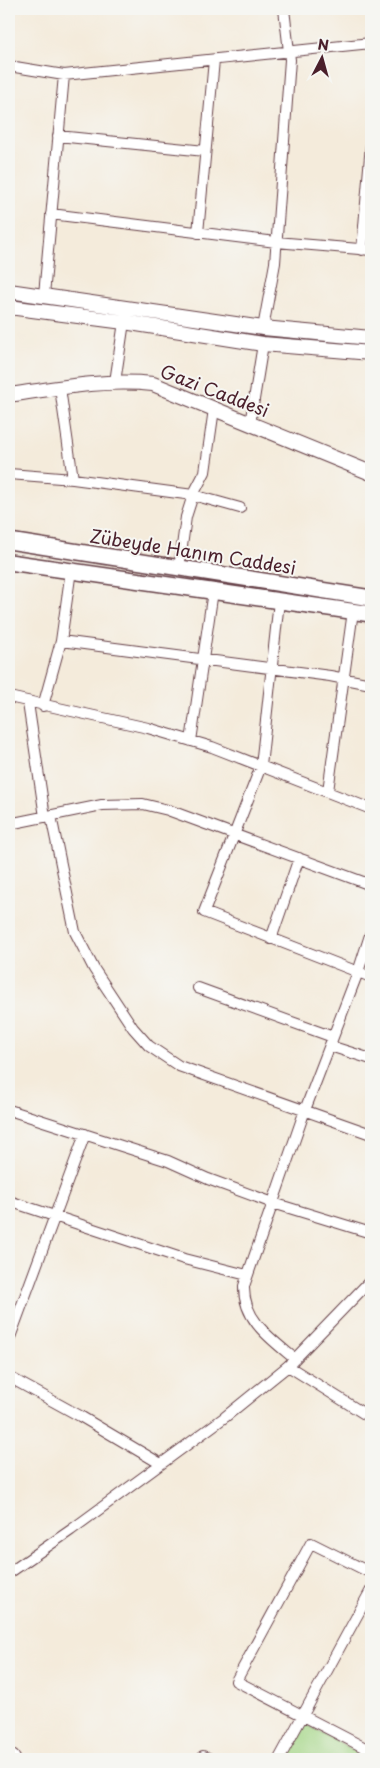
<svg xmlns="http://www.w3.org/2000/svg" width="380" height="1768" font-family="'Playpen Sans',sans-serif">
<style>
.green{fill:#a3d585;stroke:#767a58}
.lines{fill:none;stroke-linecap:round;stroke-linejoin:round}
.street-casing{stroke:#643e45;stroke-width:12}
.secondary-casing{stroke:#643e45;stroke-width:16}
.primary-casing{stroke:#643e45;stroke-width:18}
.highway-casing{stroke:#643e45;stroke-width:20}
.street{stroke:#fff;stroke-width:10}
.secondary{stroke:#fff;stroke-width:14}
.primary{stroke:#fff;stroke-width:15}
.highway{stroke:#fff;stroke-width:18}
.labels{text-anchor:middle;dominant-baseline:central;stroke-width:4;stroke-linejoin:round;paint-order:stroke}
.street-label{font-size:18px;fill:#4a1f2b;stroke:#f6f6f2}
</style>
<rect width="100%" height="100%" fill="#f6f6f2"/>
<filter id="ink" filterUnits="userSpaceOnUse"><feTurbulence type="fractalNoise" baseFrequency=".02" numOctaves="2"/><feDisplacementMap in="SourceGraphic" scale="10" xChannelSelector="R" yChannelSelector="G"/><feConvolveMatrix kernelMatrix="1 2 1 2 8 2 1 2 1" color-interpolation-filters="sRGB"/></filter>
<filter id="wash" filterUnits="userSpaceOnUse"><feTurbulence type="fractalNoise" baseFrequency=".0096" numOctaves="4" result="noise"/><feDisplacementMap in="SourceGraphic" scale="20" xChannelSelector="R" yChannelSelector="G"/><feGaussianBlur stdDeviation="1.12" result="paint"/><feColorMatrix in="noise" values="0 0 0 0 0 0 0 0 0 0 0 0 0 0 0 0 0 1.4 0 .05"/><feComposite in="paint" operator="in"/></filter>
<g filter="url(#wash)">
<rect width="100%" height="100%" fill="#f4ebdb"/>
<path class="green" d="M306,1724l61,33 -1,2h-80z"/>
</g>
<g filter="url(#ink)">
<g class="lines">
<g class="street-casing">
<path id="street" d="M9,66l55,9 307,-32
M58,136l147,15
M51,214l225,28 95,8
M198,233l16,-173
M362,250l9,-106
M44,295l20,-220
M263,328l12,-65 15,-203 -6,-51
M115,382l9,-60
M60,388l13,91
M250,424l13,-80
M9,474l64,5 120,16 47,13
M179,568l7,-51 7,-22 12,-23 9,-63
M279,601l-18,165 -57,146 167,65
M61,641l269,35 41,8
M9,697l139,31 64,19 159,62
M28,703l17,114
M43,706l18,-65 10,-71
M191,741l22,-150
M328,791l25,-180
M51,816l24,116 19,37 39,59 16,18 30,20 192,68
M9,824l93,-19 41,-1 25,6 203,75
M271,939l28,-81
M198,988l135,49
M330,1046l41,13
M9,1110l159,51 40,18 65,24 98,30
M9,1201l175,58 63,16
M9,1340l76,-206
M295,1359c-24,-20 -52,-39 -51,-73l61,-176 53,-138 13,-40
M288,1366l83,52
M9,1377l71,39 81,48
M9,1573l62,-43 154,-113 63,-51 83,-86
M371,1573l-60,-30 -75,138 135,70
M203,1756l8,3
M279,1759l92,-169"/>
</g>
<g class="secondary-casing">
<path id="secondary" d="M9,291l254,37 108,10
M9,307l115,15 139,22 108,9
M9,395c48,-7 95,-16 144,-11l218,89"/>
</g>
<g class="primary-casing">
<path id="primary" d="M9,541l362,57
M9,562l362,52"/>
</g>
<g class="highway-casing">
<path id="highway" d="M9,1758l2,1"/>
</g>
<use href="#street" class="street"/>
<use href="#secondary" class="secondary"/>
<use href="#primary" class="primary"/>
<use href="#highway" class="highway"/>
</g>
</g>
<g class="labels">
<g class="street-label">
<text transform="translate(215 390) rotate(21)">Gazi Caddesi</text>
<text transform="translate(193 551) rotate(9)">Zübeyde Hanım Caddesi</text>
</g>
</g>
<rect width="380" height="1768" fill="none" stroke="#f6f6f2" stroke-width="30"/>
<g transform="translate(322 58) rotate(6)" stroke="#f6f6f2" stroke-width="4" paint-order="stroke">
<path d="M0-4L9 19L0 12L-9 19Z" fill="#4a1f2b"/>
<text y="-8" font-size="14" font-weight="bold" text-anchor="middle" fill="#4a1f2b">N</text>
</g>
</svg>
